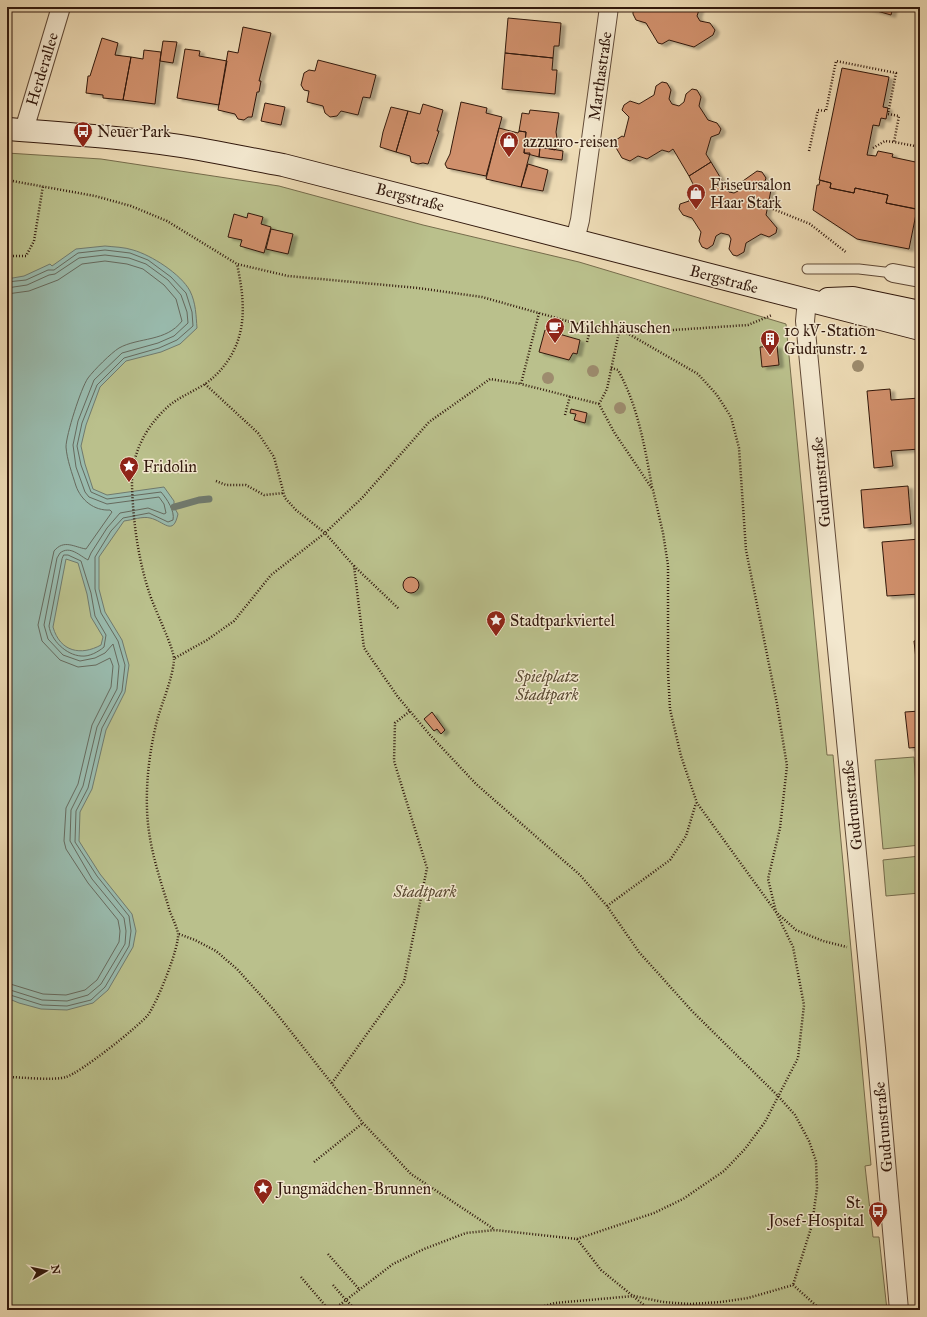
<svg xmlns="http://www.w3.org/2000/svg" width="927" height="1317" font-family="'IM FELL Great Primer',serif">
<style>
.green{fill:#bac08c;stroke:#766c4c}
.water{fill:#99bbae;stroke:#707a6e;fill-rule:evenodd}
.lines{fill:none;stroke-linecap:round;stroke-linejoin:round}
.shore{stroke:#666a5e;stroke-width:1}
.stream{stroke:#707a6e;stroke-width:7}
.building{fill:#d0906c;stroke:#32190d;filter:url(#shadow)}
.lane-casing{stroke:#614a37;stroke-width:11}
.street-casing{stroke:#614a37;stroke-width:20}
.secondary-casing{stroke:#32190d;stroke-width:24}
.path{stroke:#32190d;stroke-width:2.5;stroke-dasharray:1 2;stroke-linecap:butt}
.lane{stroke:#f3e8cf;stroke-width:9}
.street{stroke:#f3e8cf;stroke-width:18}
.secondary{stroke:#f3e8cf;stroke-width:22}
.tree{fill:#9d8c6e}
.labels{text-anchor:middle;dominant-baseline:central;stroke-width:3;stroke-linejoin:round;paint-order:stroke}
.street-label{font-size:16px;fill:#32190d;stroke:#f3e8cf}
.poi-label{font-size:16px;fill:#32190d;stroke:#f3e8cf;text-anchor:start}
.park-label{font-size:16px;font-style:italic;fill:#5b4b33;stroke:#f3e8cf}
</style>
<defs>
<filter id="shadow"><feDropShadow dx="4.5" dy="2.5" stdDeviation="1" flood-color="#0004"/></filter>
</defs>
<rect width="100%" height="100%" fill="#eddbb5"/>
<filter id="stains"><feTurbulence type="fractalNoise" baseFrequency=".005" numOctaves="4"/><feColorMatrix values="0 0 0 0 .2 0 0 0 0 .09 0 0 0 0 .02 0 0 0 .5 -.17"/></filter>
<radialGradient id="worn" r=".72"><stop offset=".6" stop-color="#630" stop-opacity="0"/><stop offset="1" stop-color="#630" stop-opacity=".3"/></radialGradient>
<path class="green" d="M7,153l94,6 178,27 144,39 156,37 207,62 41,431h6l38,410 -6,1 8,71h6l8,73h-880z
M914,757l6,88 -37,4 -8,-89z
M920,856v37l-34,3 -3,-36z"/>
<path class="water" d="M105,246c9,1 19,1 28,4 18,5 48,24 57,41 6,12 6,25 7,37l-17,16 -19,8 -35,9 -26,26 -14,38 -5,21 4,18 8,25 14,6 57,-8 10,14v6l4,7c-5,23 -14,7 -28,4 -7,-2 -18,2 -26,3l-25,36v32l6,23 17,28 7,25 -4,27 -19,38 -14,59 -12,23 -1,29 21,33 32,40 4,17 -3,16 -25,43 -15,13 -26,7 -26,-1 -22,-6 -12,-5v-719l17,-3 26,-12 2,2 24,-17zM66,559l12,4 9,31 4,23 12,20 -2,8c-20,11 -41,7 -48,-18z"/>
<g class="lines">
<path class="shore" d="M7,282l19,-2 22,-10h6l24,-17 27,-3 25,3 18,7 23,17 15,16 6,19 1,14 -16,14 -18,8 -35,10 -27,27 -15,38 -5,23 4,19 10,27 16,7 54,-7c6,7 14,19 12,28l-5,2 -19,-9 -26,5 -12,13 -16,26v32l6,24 17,28 7,24 -3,26 -20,37 -14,60 -12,23 -1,31 22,34 32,40 2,15 -2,15 -24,41 -14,13 -24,6 -25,-1 -35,-11
M7,288l20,-3 22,-10 6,-1 24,-16 26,-3 24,3 17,6 22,16 13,15 6,17 1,11 -14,13 -16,7 -36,10 -28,27 -16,41 -5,24 3,22 9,25 4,5 18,7 52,-7 5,7 2,9 -2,1 -16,-6 -28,5 -13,15 -16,25 -3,7c-8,-4 -18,-15 -28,-7l-3,5 -13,67 4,14 15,16 17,6 15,-3 10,-5 8,-9 6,22 -2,23 -20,38 -14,59 -12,24 -1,31 22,38 32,39 2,13 -1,13 -24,40 -13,11 -21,6 -25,-1 -35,-11
M7,294l22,-3 29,-11 24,-16 23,-3 22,3 16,5 21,16 12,14 6,22c-16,21 -43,16 -63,27 -8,5 -25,22 -31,30 -7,10 -22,57 -22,69 1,13 6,26 10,39 5,14 18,25 34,24l2,2 -26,37c-12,-2 -22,-10 -32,2l-16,74 4,16 18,19 18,7 18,-2 14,-7 3,8 -2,21 -19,38 -14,59 -12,24 -2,33 2,8 22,34 30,37 2,11 -1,11 -22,38 -12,10 -19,5 -23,-1 -36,-11
M64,555h4l13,6 10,32 4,23 11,19 -2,12c-6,5 -15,10 -23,9 -15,-1 -30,-16 -32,-30l13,-67z"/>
<path class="stream" d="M174,507l25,-7 10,-1"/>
</g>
<path class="building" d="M637,7h63l-3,9 3,5 10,2 5,7 -2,5 -19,12 -25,-7 -7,4 -4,-1 -12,-20 -10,-3 -3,-6v-5z
M863,7h30l-2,8z
M508,18l53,5 -2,23h-5l-1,12 -48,-5z
M243,27l28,6 -12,48h2l-2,11h-2l-5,25h-4l-4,3 -6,-1 -3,-5 -17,-4 10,-59 10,2z
M102,38l16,5 -3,12 16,2 -8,43 -20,-2v-3l-17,-2 2,-17h2z
M163,41l14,1 -4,21 -13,-2z
M185,49l15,2 -1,5 28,5 -8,44 -42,-7z
M144,50l17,2 -6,52 -32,-4 8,-43 12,2z
M505,53l48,5 -1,12h5l-2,24 -53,-5z
M318,60l58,15 -6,23 -7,-1 -5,18 -17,-4 -4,5 -7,1 -5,-4 -2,-7 -16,-4 2,-11 -5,-1 -3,-5 3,-12 5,-3 6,1z
M842,68l47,9 -6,30 5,1 -2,11 -5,-1 -2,8 -6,-1 -6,30 9,1 2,-5 15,3 -1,3 28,6v47l-34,-7 2,-8 -33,-7 -1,5 -24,-5 1,-5 -12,-3z
M662,82l5,1 4,7 -2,9 3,5 7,2 5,-4 2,-8 6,-5 5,1 4,7 -2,9 9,14 9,3 4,6 -2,5 -8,3 -5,17 5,8 -22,14 -16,-27 -4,3 -7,-2 -15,9 -9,-3 -8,5 -8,-3 -7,-12 1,-6 6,-4 2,1 5,-20 -7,-7 2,-5 6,-4 9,3 15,-9 2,-9z
M461,102l26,6 -1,5 16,4 -16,59 -39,-8 -2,-4 5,-10z
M265,103l20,4 -4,18 -20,-4z
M423,104l20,6 -6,21h2l-11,33 -5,-1 -5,1 -7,-2 -1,-6 -14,-4 12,-41 12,3z
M391,107l17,4 -12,41 -16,-5 3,-15z
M530,110l29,3 -3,19 1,6 2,2 -1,7 -3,3 -15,-3 -1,10 -15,-4 2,-21 -7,-1 3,-18 7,1z
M499,128l19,5 1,-2 7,1 -2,21h6l-9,34 -35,-8z
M540,147l23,4 -1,9 -23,-3z
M711,162l18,30 5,1 4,-2 2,-8 17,-12 5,1 4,6 -1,3 6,9 -5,25 11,13 -1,5 -7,4 -8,-3 -15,9 -2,9 -7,4 -4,-1 -4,-6 2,-10 -2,-4 -8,-2 -5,3 -3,9 -6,4 -5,-2 -3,-6 2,-9 -9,-14 -9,-3 -4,-6 1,-5 9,-3 4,-17 -4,-8z
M528,164l20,6 -5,21 -22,-4z
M820,180l11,3 -1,5 24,5 1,-5 33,7 -2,8 31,6 -8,40 -52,-10 -44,-29 4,-25h2z
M248,213l15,4 -2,7 10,3 -7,26 -24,-7 2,-6 -14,-3 6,-23 13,4z
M271,229l22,5 -5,20 -22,-5z
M545,330l35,10 -3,14 -4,-1 -4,7 -30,-8z
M777,346l2,19 -17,2 -2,-20z
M890,389l1,11 29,-2v51l-29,2 2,15 -19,2 -7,-77z
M571,409l16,4 -2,10 -11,-3 2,-6 -6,-1z
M908,486l3,38 -47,4 -3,-38z
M920,539v55l-33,2 -5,-54z
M403 585a8 8 0 1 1 16 0a8 8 0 1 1-16 0Z
M920,640v56l-6,-55z
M920,711v36l-11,1 -4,-36z
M432,712l13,18 -4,4 -4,-5 -3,2 -10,-12z"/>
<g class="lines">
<g class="lane-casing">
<path id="lane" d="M807,269h52l34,4"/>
</g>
<g class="street-casing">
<path id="street" d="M24,130l37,-123
M575,240l5,-20 29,-213
M893,273l27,5
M807,300l-2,21 71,727 23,262"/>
</g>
<g class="secondary-casing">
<path id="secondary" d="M7,129c64,5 128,9 192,20 28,5 56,11 84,16l637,164
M828,299l25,-1 67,14"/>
</g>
<path class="path" d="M873,148l12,-7 9,1
M809,151l9,-41 8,1 10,-50 60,12 -8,41 11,2 -5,26 26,5
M7,180l88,16 36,10 36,15 70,43 51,12 130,12 64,9 117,33 28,3 71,41 19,21 14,22 8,31 7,102 31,154 10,62 -7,62 -12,51 8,33 17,35 11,58 -6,53 -33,64 -20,27 -21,22 -41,28 -29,14 -77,26 -82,-9 -29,3 -42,16 -31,15 -47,36 10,10
M773,209l37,15 37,29
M7,256h19l8,-15 9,-55
M539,313l-18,71 78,20 15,28 39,58 10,43 5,32v107l2,37 11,47 16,47 79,109 20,18 27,11 24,6
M628,333l120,-8 24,-10
M587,342l4,-15
M611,368l7,2c20,36 27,78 34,117
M205,384l53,49 16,24 11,41 11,12 29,23 29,33 10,82 34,49 32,38 46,49 104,91 27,31 32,46 53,59 86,85 17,19 14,26 7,20 1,27 -5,37 -19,60
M599,404l8,-15 12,-57
M565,415l5,-19
M216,481l10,4h20l18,10 20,-2
M354,566l45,43
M175,658l32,-18 27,-19 37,-46 54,-42 37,-35 67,-76 61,-43 31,5
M607,906l63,-46 16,-24 10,-33
M179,934l16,6 21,11 21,18 36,40 90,114 48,51 83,55
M7,1077c15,0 46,4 59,0 14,-4 72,-50 82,-62 9,-12 32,-69 30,-82 -2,-9 -8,-19 -10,-28 -10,-32 -20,-62 -21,-96 -1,-30 3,-62 11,-92 5,-16 15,-41 16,-57 1,-10 -21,-54 -25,-68 -11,-34 -16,-71 -17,-107 -1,-32 15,-61 39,-81 11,-8 23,-13 34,-20 16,-11 29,-29 34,-47 7,-24 3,-49 -2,-73
M332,1083l72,-101 23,-114 -33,-107 1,-38 15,-12
M314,1162l49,-39
M577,1239l24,31 49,40
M328,1254l31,35
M301,1277l28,33
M333,1285l13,15 -13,10
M793,1285l28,25
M530,1310l25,-7 79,-7 29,6 27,2 31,-2 27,-4 45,-13"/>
<use href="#lane" class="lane"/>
<use href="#street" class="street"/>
<use href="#secondary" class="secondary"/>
</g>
<g class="tree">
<circle cx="858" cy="366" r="6"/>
<circle cx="593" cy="371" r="6"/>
<circle cx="548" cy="378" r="6"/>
<circle cx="620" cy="408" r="6"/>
</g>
<defs>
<g id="bus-pin" transform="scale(1)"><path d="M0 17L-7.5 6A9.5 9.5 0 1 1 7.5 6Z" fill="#8f2418" stroke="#f3e8cf"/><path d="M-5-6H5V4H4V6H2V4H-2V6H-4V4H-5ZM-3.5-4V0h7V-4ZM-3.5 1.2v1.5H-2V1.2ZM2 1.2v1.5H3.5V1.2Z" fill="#fff"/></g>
<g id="shop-pin" transform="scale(1)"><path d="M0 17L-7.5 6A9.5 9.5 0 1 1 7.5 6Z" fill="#8f2418" stroke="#f3e8cf"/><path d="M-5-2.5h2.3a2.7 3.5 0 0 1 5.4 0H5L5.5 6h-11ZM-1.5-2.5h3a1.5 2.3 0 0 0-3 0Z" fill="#fff"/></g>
<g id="cafe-pin" transform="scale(1)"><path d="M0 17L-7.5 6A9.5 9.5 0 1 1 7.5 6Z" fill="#8f2418" stroke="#f3e8cf"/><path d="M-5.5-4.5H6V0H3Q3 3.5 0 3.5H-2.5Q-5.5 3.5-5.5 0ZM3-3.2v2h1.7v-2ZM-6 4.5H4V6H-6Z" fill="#fff"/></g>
<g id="building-pin" transform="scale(1)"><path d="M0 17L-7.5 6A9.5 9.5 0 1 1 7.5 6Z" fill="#8f2418" stroke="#f3e8cf"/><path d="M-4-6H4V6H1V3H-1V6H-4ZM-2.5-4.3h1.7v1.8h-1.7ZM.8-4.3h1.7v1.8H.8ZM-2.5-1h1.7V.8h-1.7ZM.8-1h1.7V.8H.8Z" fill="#fff"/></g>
<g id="sight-pin" transform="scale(1)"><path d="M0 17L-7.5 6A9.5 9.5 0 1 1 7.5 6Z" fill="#8f2418" stroke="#f3e8cf"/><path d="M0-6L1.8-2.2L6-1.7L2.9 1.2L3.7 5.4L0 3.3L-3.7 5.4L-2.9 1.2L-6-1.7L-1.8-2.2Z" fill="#fff"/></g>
</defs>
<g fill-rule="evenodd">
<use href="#bus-pin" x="83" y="131"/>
<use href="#shop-pin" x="509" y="141"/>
<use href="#shop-pin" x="696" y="193"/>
<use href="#cafe-pin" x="555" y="327"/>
<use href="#building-pin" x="770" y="339"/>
<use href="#sight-pin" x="129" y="466"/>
<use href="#sight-pin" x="496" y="620"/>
<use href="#sight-pin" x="263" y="1188"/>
<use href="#bus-pin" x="878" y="1211"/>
</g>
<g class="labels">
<g class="street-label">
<text transform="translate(42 69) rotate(-73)">Herderallee</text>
<text transform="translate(600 76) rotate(-82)">Marthastraße</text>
<text transform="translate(410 197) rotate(15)">Bergstraße</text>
<text transform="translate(724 279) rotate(15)">Bergstraße</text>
<text transform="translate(821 482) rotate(-95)">Gudrunstraße</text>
<text transform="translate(852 805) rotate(-96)">Gudrunstraße</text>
<text transform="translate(883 1127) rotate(-95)">Gudrunstraße</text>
</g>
<g class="poi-label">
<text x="97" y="131">Neuer Park</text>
<text x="523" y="141">azzurro-reisen</text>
<text x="710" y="184">Friseursalon<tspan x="710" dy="18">Haar Stark</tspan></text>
<text x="569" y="327">Milchhäuschen</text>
<text x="784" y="330">10 kV-Station<tspan x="784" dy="18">Gudrunstr. 2</tspan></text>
<text x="143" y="466">Fridolin</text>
<text x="510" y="620">Stadtparkviertel</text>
<text x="277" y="1188">Jungmädchen-Brunnen</text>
<text x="864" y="1202" text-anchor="end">St.<tspan x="864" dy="18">Josef-Hospital</tspan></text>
</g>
<g class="park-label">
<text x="547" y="676">Spielplatz<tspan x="547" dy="18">Stadtpark</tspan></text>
<text x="425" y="891">Stadtpark</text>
</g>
</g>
<rect width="927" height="1317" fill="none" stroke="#eddbb5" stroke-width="24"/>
<rect x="8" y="8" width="911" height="1301" fill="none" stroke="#32190d" stroke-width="2"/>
<rect x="12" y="12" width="903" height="1293" fill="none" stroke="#32190d"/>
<g transform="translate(46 1271) rotate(81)" stroke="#f3e8cf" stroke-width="3" paint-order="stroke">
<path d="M0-3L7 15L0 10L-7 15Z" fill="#32190d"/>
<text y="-6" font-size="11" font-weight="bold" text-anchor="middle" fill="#32190d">N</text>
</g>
<rect width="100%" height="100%" filter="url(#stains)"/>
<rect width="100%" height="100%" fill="url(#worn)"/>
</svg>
